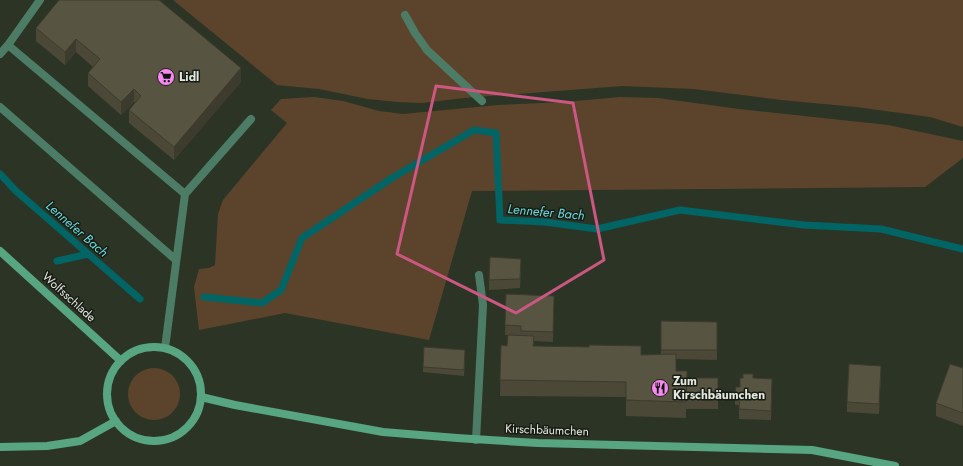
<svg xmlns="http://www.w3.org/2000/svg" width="963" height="466" font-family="Jost,sans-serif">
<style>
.green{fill:#5c442c}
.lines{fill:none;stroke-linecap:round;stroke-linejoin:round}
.stream{stroke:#016565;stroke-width:7}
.service{stroke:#4d7c66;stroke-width:8}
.secondary{stroke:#58a582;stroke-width:8}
.wall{fill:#4b4838}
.shaded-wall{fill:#3d3b2e}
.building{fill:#575441;stroke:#3d3b2e}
.marked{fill:none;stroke:#cc5783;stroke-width:3;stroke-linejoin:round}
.labels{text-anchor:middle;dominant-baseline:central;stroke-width:3;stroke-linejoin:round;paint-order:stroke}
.poi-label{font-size:12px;font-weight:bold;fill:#e4e9df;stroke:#171b14;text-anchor:start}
.street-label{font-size:12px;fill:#e4e9df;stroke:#171b14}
.water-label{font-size:13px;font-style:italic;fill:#66dede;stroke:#171b14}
</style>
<rect width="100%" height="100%" fill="#2c3525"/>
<path class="green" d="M173,0h790v127l-33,-10 -74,-10 -75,-7 -87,-11 -72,-3 -158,12 -42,5 -25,-1 -29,-3 -49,-10 -42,-4z
M314,97l29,4 36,10 24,3 95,-9 67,-3 55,-5 38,1 81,11 149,16 75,16v17l-38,29 -453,4 -43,149 -144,-27 -86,17 -5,-43 5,-18 10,-1 6,-3 3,-51 5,-14 64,-77 -16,-13 10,-11z
M128 394a26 26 0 1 1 52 0a26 26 0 1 1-52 0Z"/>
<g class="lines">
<path class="stream" d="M0,174l16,17 124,108
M57,261l31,-7
M204,297l58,6 19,-13 21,-52 90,-60 82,-48 22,3 4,87 45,2 52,7 83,-19 124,15 77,4 82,20"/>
<path class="service" d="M405,15l10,18 12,17 55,51
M8,45l32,-45
M0,54l8,-9 177,149
M0,107l176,153
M165,348l20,-154 66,-75
M476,440l7,-135 -4,-30"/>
<path class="secondary" d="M0,251l121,110
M107 394a47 47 0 1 1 94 0a47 47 0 1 1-94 0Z
M201,397l34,8 148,27 74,6 81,5 274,7 83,16
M0,447l47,-1 33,-5 36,-20"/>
</g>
<path class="wall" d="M36,28l205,54 -67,78 -45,-37v-13l6,-7 -1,-1 -13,13 -33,-29v-13l5,-6 -17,-15 -11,13 -29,-24z
M521,268l-1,20 -31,2v-10z
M506,294l48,2 -1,46 -19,-1v5l107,9h20v-34l56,1v38l-41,-1v12l11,7h31v31h-32v-4v13l-60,-2v-19l-126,-1 1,-51 6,1 14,-11h-16z
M465,355l-1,21 -41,-4v-5z
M963,368v58l-27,-10v-13z
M881,375l-2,39 -32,-2v-10z
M753,378l19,11 -1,31 -32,-1v-14h-4v-9l5,-9z"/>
<path class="shaded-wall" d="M76,39v13l-11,13v-13z
M241,68v14l-67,78v-13z
M134,89v13l-13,13v-13z
M881,366v9l-2,39v-10z"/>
<path class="building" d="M59,0h100l82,68 -67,79 -45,-37 12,-14 -7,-7 -13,13 -33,-29 12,-14 -24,-20 -11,13 -29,-24z
M490,257l31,2 -1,20 -31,1z
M506,294l48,2 -1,36 -32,-1v-5l-16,-1z
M661,321l56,1v28h-56z
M508,335l26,1 -1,10 56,1v-2l52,1v9l35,-1v17h11l-1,31 -60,-2v-18l-126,-2 1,-35 6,1z
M424,347l41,3 -1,20 -41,-3z
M849,364l32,2 -2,38 -32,-2z
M950,364l13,4v45l-27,-10z
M743,374h10v4l19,1 -1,32 -32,-2 1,-13h-5l1,-9h4v-9h3z
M687,378h31v22l-32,-1z"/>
<path class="marked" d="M436,86l137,17 31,157 -88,53 -119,-59z"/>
<defs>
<g id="supermarket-disc" transform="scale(0.9)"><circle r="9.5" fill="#f589ee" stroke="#171b14"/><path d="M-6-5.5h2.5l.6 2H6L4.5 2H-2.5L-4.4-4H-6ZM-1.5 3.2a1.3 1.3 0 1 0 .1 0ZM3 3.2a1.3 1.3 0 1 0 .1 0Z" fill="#111"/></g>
<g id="restaurant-disc" transform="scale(0.9)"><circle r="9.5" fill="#f589ee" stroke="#171b14"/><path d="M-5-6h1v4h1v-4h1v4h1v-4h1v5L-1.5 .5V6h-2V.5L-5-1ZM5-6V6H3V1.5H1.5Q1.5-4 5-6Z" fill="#111"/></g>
</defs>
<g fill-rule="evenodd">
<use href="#supermarket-disc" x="166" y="77"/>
<use href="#restaurant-disc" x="660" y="388"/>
</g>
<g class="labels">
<g class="poi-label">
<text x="179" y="77">Lidl</text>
<text x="673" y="381">Zum<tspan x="673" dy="14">Kirschbäumchen</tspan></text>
</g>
<g class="street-label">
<text transform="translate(69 297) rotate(42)">Wolfsschlade</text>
<text transform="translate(547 430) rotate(2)">Kirschbäumchen</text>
</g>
<g class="water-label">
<text transform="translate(546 212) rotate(5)">Lennefer Bach</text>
<text transform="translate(77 229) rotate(41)">Lennefer Bach</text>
</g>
</g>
</svg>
